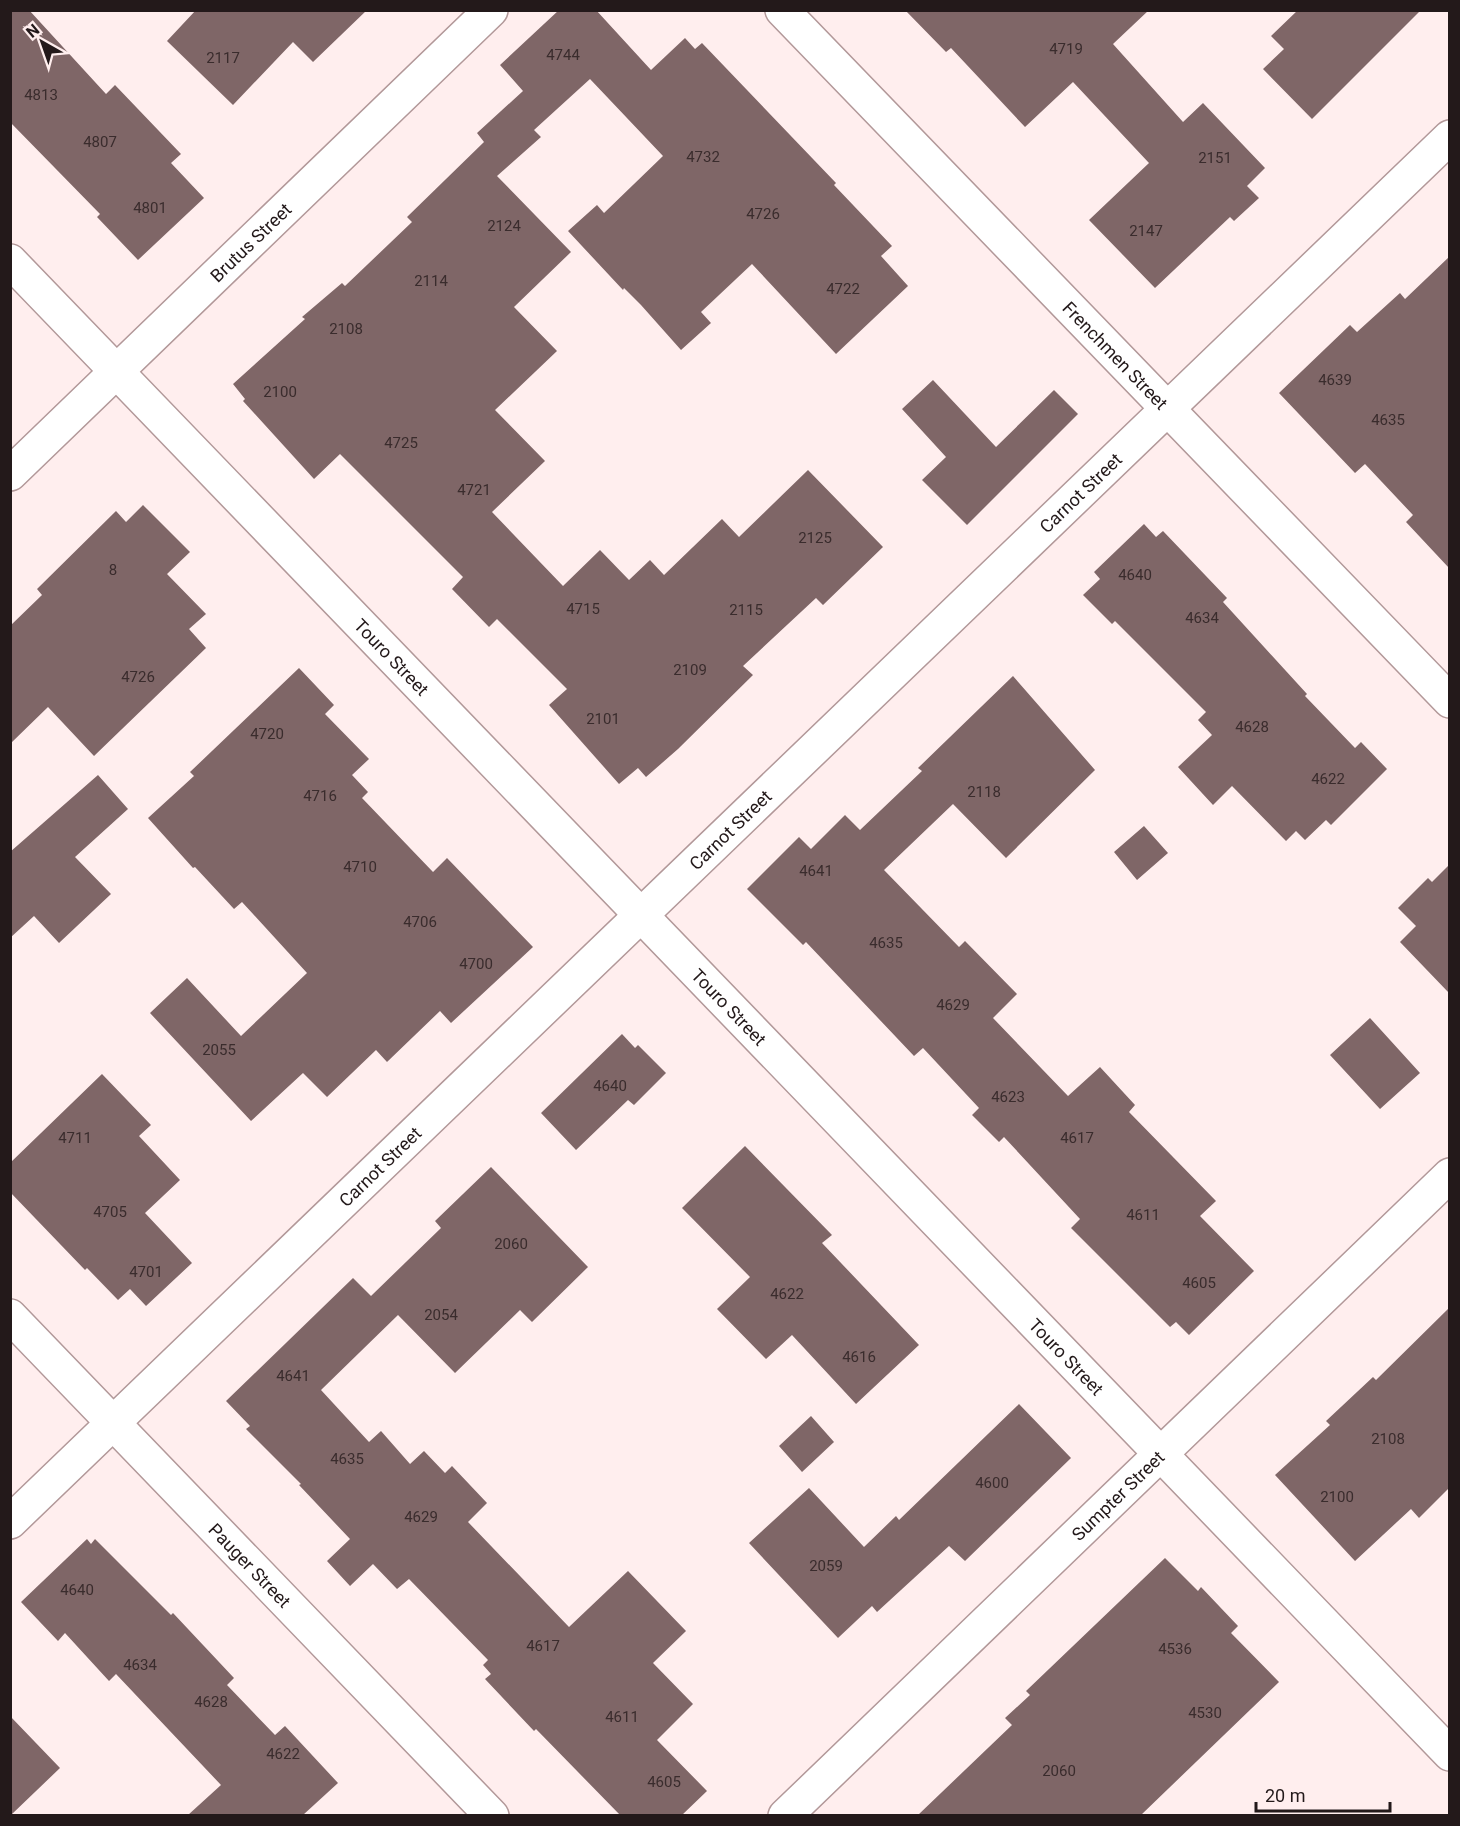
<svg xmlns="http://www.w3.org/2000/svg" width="1460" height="1826" font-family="Roboto,sans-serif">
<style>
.building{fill:#7f6667}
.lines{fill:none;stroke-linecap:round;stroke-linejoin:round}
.minor-casing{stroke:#b29899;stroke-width:36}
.minor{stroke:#fff;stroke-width:33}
.labels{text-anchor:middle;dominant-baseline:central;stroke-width:6;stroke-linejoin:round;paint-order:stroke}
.number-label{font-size:15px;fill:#3a2c2d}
.street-label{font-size:18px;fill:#23191a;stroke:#fee}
</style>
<rect width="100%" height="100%" fill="#fee"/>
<path class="building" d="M10,10h19l77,84 9,-9 66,69 -10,9 33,35 -66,62 -41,-43 3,-3 -90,-92z
M196,10h171l-54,52 -20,-20 -60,63 -66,-64z
M559,10h37l55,60 34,-32 10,11 7,-6 134,140 -2,2 58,61 -11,10 27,30 -72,68 -84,-90 -51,48 10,11 -30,27 -40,-45 -17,-17 -1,2 -55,-59 29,-26 7,8 59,-57 -73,-77 -56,51 7,7 -44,39 74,76 -57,55 43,44 -62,59 50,51 -53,51 71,74 37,-36 29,30 21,-20 14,15 58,-56 17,18 69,-67 75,77 -60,58 -7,-7 -73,68 10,9 -75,74 -32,28 -8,-9 -19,16 -70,-79 18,-16 -70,-70 -8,8 -37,-38 11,-12 -123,-123 -26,25 -71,-78 2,-2 -12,-15 72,-65 -3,-2 40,-34 3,3 67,-64 -5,-5 77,-75 -7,-9 46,-42 -23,-26z
M905,10h244l-36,34 70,78 20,-19 62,65 -18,18 12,12 -25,23 -4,-4 -75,71 -66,-68 60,-57 -76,-81 -48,45 -74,-79 -5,4z
M1298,10h123l-109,109 -49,-50 21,-20 -13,-13z
M1449,257v311l-43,-46 7,-7 -48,-51 -10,9 -76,-80 71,-68 7,7 43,-39 5,6z
M933,380l63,67 58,-57 24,24 -111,111 -45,-45 24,-23 -44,-48z
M143,505l47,47 -23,22 39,40 -17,15 17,19 -112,108 -46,-49 -38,37v-118l32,-31 -5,-6 79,-78 10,11z
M1144,524l12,13 7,-6 64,67 -4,4 84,92 -2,2 50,52 6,-6 26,27 -56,56 -5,-5 -21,20 -9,-9 -10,10 -54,-55 -19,19 -35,-38 34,-32 -14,-15 8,-8 -91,-91 -3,3 -29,-29 17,-16 -6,-7z
M299,668l35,37 -9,9 44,45 -17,16 16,17 -6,6 71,74 14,-14 86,89 -82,76 -11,-12 -53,51 -11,-12 -49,47 -24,-24 -52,48 -101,-108 37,-35 54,58 66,-63 -65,-71 -8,7 -39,-42 -2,1 -45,-50 46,-42 -4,-4z
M1013,676l82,94 -89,88 -53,-54 -69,66 75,77 6,-6 52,53 -24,24 75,78 32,-29 35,38 -6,7 87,89 -16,15 54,55 -65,64 -13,-13 -6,5 -99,-99 9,-9 -76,-82 -5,5 -27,-27 7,-7 -56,-60 -9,8 -108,-114 -3,3 -56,-56 52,-52 12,12 34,-34 15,15 62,-59 -4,-3z
M98,775l30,34 -53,48 36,37 -52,49 -25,-27 -24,22v-86z
M1144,826l24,27 -31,27 -23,-28z
M1449,865v128l-49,-51 16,-16 -18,-18 30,-30 4,4z
M1370,1018l50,55 -40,36 -50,-54z
M622,1034l13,14 3,-3 28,28 -32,32 -6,-5 -52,50 -35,-37z
M102,1074l49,51 -12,11 41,44 -35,33 47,50 -46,43 -16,-17 -12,11 -31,-32 -2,2 -75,-78v-29z
M745,1146l87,89 -10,8 97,102 -63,59 -64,-69 -26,24 -49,-50 33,-32 -68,-69z
M491,1167l97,100 -56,55 -12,-12 -65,63 -57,-58 -77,75 48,52 12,-11 29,33 14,-13 21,22 7,-7 35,37 -19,19 101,105 59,-56 58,60 -33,32 40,41 -36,36 50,51 -25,24h-62l-84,-86 -2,2 -49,-52 6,-5 -8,-9 5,-5 -79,-81 -12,10 -24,-25 -23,22 -23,-25 23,-22 -51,-54 2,-1 -55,-55 4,-3 -24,-25 127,-123 18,18 70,-68 -6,-7z
M1449,1308v180l-30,30 -8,-9 -56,52 -80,-86 55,-50 -4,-4 47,-44 3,3z
M1019,1404l52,54 -106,103 -16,-15 -72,66 -5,-6 -34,32 -89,-95 60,-55 55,59 32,-31 3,4z
M811,1416l23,26 -32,30 -23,-26z
M87,1539l4,5 4,-5 76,76 2,-2 61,65 -7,7 48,50 10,-9 53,57 -35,32h-115l33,-30 -105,-111 -7,7 -44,-48 -7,8 -37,-39z
M1165,1558l33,33 3,-4 37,39 -7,7 48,49 -138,133h-223l94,-90 -7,-7 25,-23 -4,-4z
M10,1716l50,52 -49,47h-1z"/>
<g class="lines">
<g class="minor-casing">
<g id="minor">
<path id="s1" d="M782,10l668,691"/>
<path id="s2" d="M10,261l1440,1493"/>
<path id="s3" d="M10,474l481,-464"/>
<path id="s4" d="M10,1316l482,500"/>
<path id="s5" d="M10,1522l1440,-1385"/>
<path id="s6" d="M785,1816l665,-641"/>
</g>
</g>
<use href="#minor" class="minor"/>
</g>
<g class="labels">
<g class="number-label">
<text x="1066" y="49">4719</text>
<text x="563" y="55">4744</text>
<text x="223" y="58">2117</text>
<text x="41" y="95">4813</text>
<text x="100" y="142">4807</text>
<text x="703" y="157">4732</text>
<text x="1215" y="158">2151</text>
<text x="150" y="208">4801</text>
<text x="763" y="214">4726</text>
<text x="504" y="226">2124</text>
<text x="1146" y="231">2147</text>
<text x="431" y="281">2114</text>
<text x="843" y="289">4722</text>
<text x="346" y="329">2108</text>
<text x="1335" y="380">4639</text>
<text x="280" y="392">2100</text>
<text x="1388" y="420">4635</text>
<text x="401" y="443">4725</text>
<text x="474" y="490">4721</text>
<text x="815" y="538">2125</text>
<text x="113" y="570">8</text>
<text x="1135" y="575">4640</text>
<text x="583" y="609">4715</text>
<text x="746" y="610">2115</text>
<text x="1202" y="618">4634</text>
<text x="690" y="670">2109</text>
<text x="138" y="677">4726</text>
<text x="603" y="719">2101</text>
<text x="1252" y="727">4628</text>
<text x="267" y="734">4720</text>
<text x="1328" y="779">4622</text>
<text x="984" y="792">2118</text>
<text x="320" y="796">4716</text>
<text x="360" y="867">4710</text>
<text x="816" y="871">4641</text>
<text x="420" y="922">4706</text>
<text x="886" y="943">4635</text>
<text x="476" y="964">4700</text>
<text x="953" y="1005">4629</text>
<text x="219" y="1050">2055</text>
<text x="610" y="1086">4640</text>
<text x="1008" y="1097">4623</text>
<text x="75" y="1138">4711</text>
<text x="1077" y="1138">4617</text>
<text x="110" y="1212">4705</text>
<text x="1143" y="1215">4611</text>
<text x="511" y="1244">2060</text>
<text x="146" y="1272">4701</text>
<text x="1199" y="1283">4605</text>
<text x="787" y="1294">4622</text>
<text x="441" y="1315">2054</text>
<text x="859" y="1357">4616</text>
<text x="293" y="1376">4641</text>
<text x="1388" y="1439">2108</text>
<text x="347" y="1459">4635</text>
<text x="992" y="1483">4600</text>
<text x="1337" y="1497">2100</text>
<text x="421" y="1517">4629</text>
<text x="826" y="1566">2059</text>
<text x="77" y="1590">4640</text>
<text x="543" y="1646">4617</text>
<text x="1175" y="1649">4536</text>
<text x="140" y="1665">4634</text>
<text x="211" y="1702">4628</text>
<text x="1205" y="1713">4530</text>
<text x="622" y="1717">4611</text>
<text x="283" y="1754">4622</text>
<text x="1059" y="1771">2060</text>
<text x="664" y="1782">4605</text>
</g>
<g class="street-label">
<text stroke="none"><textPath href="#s3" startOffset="334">Brutus Street</textPath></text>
<text stroke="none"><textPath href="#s1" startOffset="480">Frenchmen Street</textPath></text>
<text stroke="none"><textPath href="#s5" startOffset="1485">Carnot Street</textPath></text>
<text stroke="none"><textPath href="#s2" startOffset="550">Touro Street</textPath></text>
<text stroke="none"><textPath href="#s5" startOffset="999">Carnot Street</textPath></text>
<text stroke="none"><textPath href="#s2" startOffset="1036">Touro Street</textPath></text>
<text stroke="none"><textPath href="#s5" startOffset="513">Carnot Street</textPath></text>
<text stroke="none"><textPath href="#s2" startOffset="1522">Touro Street</textPath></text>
<text stroke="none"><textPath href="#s6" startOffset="462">Sumpter Street</textPath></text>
<text stroke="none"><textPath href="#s4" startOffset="346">Pauger Street</textPath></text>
</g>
</g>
<rect width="1460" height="1826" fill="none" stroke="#23191a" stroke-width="24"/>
<g transform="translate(42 42) rotate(320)" stroke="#ffeeee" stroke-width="4.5" paint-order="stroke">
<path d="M0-4.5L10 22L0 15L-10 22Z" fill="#23191a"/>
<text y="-9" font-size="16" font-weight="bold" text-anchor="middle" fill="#23191a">N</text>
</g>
<path d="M1256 1802v9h134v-9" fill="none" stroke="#23191a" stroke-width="3"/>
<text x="1265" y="1802" font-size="18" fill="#23191a" stroke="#ffeeee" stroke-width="4.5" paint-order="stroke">20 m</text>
</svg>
